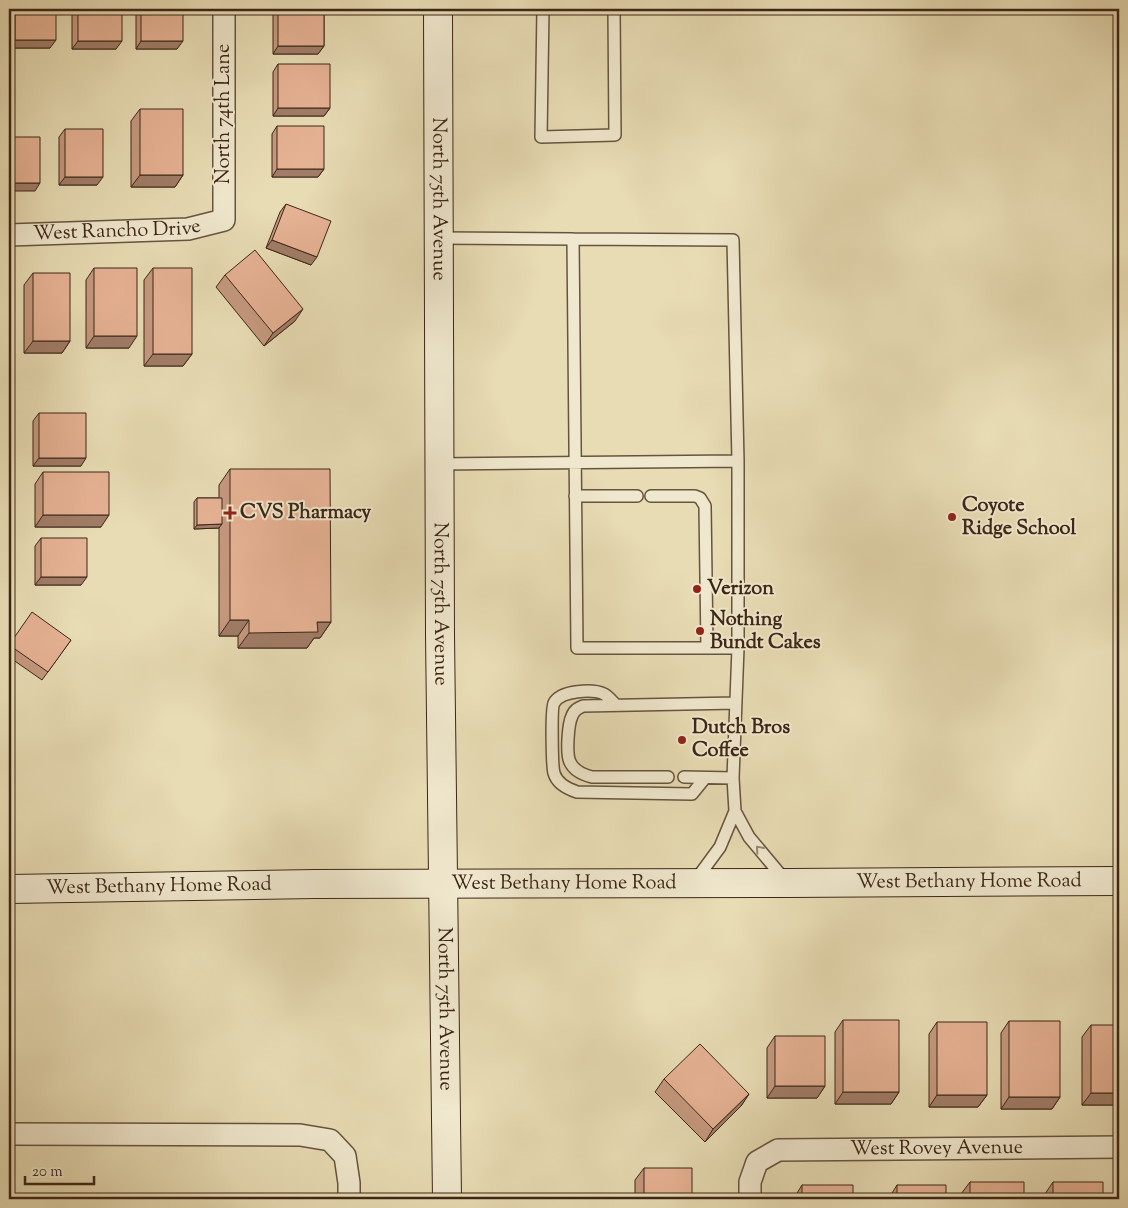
<svg xmlns="http://www.w3.org/2000/svg" width="1128" height="1208" font-family="'Sorts Mill Goudy',serif">
<style>
.lines{fill:none;stroke-linecap:round;stroke-linejoin:round}
.service-casing{stroke:#67543f;stroke-width:14}
.minor-casing{stroke:#67543f;stroke-width:24}
.secondary-casing{stroke:#3c2618;stroke-width:30}
.service{stroke:#f0e8ce;stroke-width:11}
.minor{stroke:#f0e8ce;stroke-width:21}
.secondary{stroke:#f0e8ce;stroke-width:28}
.wall{fill:#c6997f;stroke:#3c2618}
.shaded-wall{fill:#a17d68;stroke:#3c2618}
.building{fill:#e6b294;stroke:#3c2618}
.oneway{stroke:#968773}
.poi-dot{fill:#8f2418;stroke:#f0e8ce;stroke-width:2}
.labels{text-anchor:middle;dominant-baseline:central;stroke-width:4;stroke-linejoin:round;paint-order:stroke}
.street-label{font-size:20px;fill:#3c2618;stroke:#f0e8ce}
.poi-label{font-size:20px;font-weight:bold;fill:#3c2618;stroke:#f0e8ce;text-anchor:start}
</style>
<rect width="100%" height="100%" fill="#e8dcb4"/>
<filter id="stains"><feTurbulence type="fractalNoise" baseFrequency=".004" numOctaves="4"/><feColorMatrix values="0 0 0 0 .2 0 0 0 0 .09 0 0 0 0 .02 0 0 0 .5 -.17"/></filter>
<radialGradient id="worn" r=".72"><stop offset=".6" stop-color="#630" stop-opacity="0"/><stop offset="1" stop-color="#630" stop-opacity=".3"/></radialGradient>
<g class="lines">
<g class="service-casing">
<path id="service" d="M543,9l-2,128 74,-2 -1,-126
M438,238l135,1
M439,464l299,-3v187l-5,130 2,33 -15,36 -25,34
M575,496h62
M651,496h44l5,2 5,8 2,142
M738,648h-161l-4,-409 160,1 5,221
M616,705c-4,-4 -7,-8 -12,-11 -11,-5 -43,-4 -50,9 -3,5 -2,63 0,70 3,11 14,16 23,19l115,2 13,-16
M668,777h-76c-8,-2 -18,-6 -22,-15 -4,-8 -2,-38 2,-46 2,-6 6,-8 11,-10l153,-3
M684,777l49,1
M735,811l14,26 36,43"/>
</g>
<g class="minor-casing">
<g id="minor">
<path id="s1" d="M9,235l179,-6 36,-9v-211"/>
<path d="M9,1134l291,1 30,5 15,16 4,27v16"/>
<path id="s2" d="M750,1199v-17l7,-20 21,-12 341,-3"/>
</g>
</g>
<g class="secondary-casing">
<g id="secondary">
<path id="s3" d="M438,9l2,626 7,564"/>
<path id="s4" d="M9,889l305,-5 475,-1 330,-2"/>
</g>
</g>
<use href="#service" class="service"/>
<use href="#minor" class="minor"/>
<use href="#secondary" class="secondary"/>
</g>
<path class="wall" d="M9,9h47l-6,39h-41z
M72,9h50l-6,40h-44z
M136,9h47l-6,40h-41z
M277,9h47v37l-6,8h-45v-39z
M278,64l52,44 -6,8h-51v-44z
M140,109l43,66 -8,12h-44v-66z
M277,126l47,43 -6,8h-46v-43z
M65,129l32,56h-38v-48z
M286,204l25,61 -45,-17 14,-36z
M94,268l35,80h-43v-68z
M153,268l39,86 -9,12h-39v-86z
M33,273l37,68 -8,12h-38v-68z
M225,275l70,46 -31,25 -48,-59z
M1119,357v80h-3v-75z
M39,413l42,53h-48v-45z
M230,469l101,153 -11,16h-6l-7,10h-69v-12h-19v-108l-25,1v-27l3,-4h22v-13z
M43,472l58,55h-66v-43z
M41,538l40,47h-46v-39z
M71,640l-29,40 -33,-23v-12z
M843,1020l56,72 -8,12h-56v-72z
M1009,1021l51,76 -8,12h-51v-76z
M937,1022l50,73 -9,12h-49v-73z
M1091,1025l28,80h-37v-68z
M775,1036l50,50 -8,12h-50v-50z
M664,1079l85,15 -8,12 -36,36 -50,-50z
M644,1168l48,26 22,5h-79v-19z
M970,1182l54,17h-63v-5z
M1053,1182l50,17h-58v-5z
M802,1185l51,14h-59v-1z
M897,1185l49,14h-57v-1z"/>
<path class="shaded-wall" d="M15,40h41l-6,8h-41z
M78,41h44l-6,8h-44z
M141,41h42l-6,8h-41z
M278,46h46l-6,8h-45z
M278,108h52l-6,8h-51z
M277,169h47l-6,8h-46z
M140,175h43l-8,12h-44z
M65,177h38l-6,8h-38z
M9,183h31l-5,8h-26z
M272,240l45,17 -6,8 -45,-17z
M303,309l-8,12 -31,25 9,-13z
M94,336h43l-8,12h-43z
M33,341h37l-8,12h-38z
M153,354h39l-9,12h-39z
M39,458h47l-5,8h-48z
M43,515h66l-8,12h-66z
M222,524l-3,4 -25,1 3,-4z
M41,577h46l-6,8h-46z
M230,620h19l-11,16h-19z
M317,622h14l-11,16h-6l-7,10h-69l11,-15z
M775,1086h50l-8,12h-50z
M843,1092h56l-8,12h-56z
M1091,1093h28v12h-37z
M749,1094l-8,12 -36,36 8,-13z
M937,1095h50l-9,12h-49z
M1009,1097h51l-8,12h-51z"/>
<path class="building" d="M15,9h41v31h-41z
M78,9h44v32h-44z
M141,9h42v32h-42z
M278,9h46v37h-46z
M278,64h52v44h-52z
M140,109h43v66h-43z
M277,126h47v43h-47z
M65,129h38v48h-38z
M9,137h31v46h-31z
M286,204l45,17 -14,36 -45,-17z
M255,250l48,59 -30,24 -48,-58z
M94,268h43v68h-43z
M153,268h39v86h-39z
M33,273h37v68h-37z
M39,413h47v45h-47z
M230,469h100l1,153h-14l1,10 -69,1v-13h-19z
M43,472h66v43h-66z
M197,498h25v26l-25,1z
M41,538h46v39h-46z
M32,612l39,28 -23,32 -39,-27z
M843,1020h56v72h-56z
M1009,1021h51v76h-51z
M937,1022h50v73h-50z
M1091,1025h28v68h-28z
M775,1036h50v50h-50z
M700,1044l49,50 -36,35 -49,-50z
M644,1168h48v26h22v5h-70z
M970,1182h54v17h-54z
M1053,1182h50v17h-50z
M802,1185h51v14h-51z
M897,1185h49v14h-49z"/>
<defs><path id="oneway-chevron" d="M-2-3.5L2.5 0L-2 3.5" fill="none" stroke-width="1.6" stroke-linecap="round" stroke-linejoin="round" transform="scale(1.25)"/></defs>
<use class="oneway" href="#oneway-chevron" transform="translate(759 849) rotate(-131)"/>
<g class="poi-dot">
<path d="M227.5 505.5h5v5h5v5h-5v5h-5v-5h-5v-5h5z"/>
<circle cx="952" cy="517" r="5"/>
<circle cx="697" cy="589" r="5"/>
<circle cx="700" cy="631" r="5"/>
<circle cx="682" cy="740" r="5"/>
</g>
<g class="labels">
<g class="street-label">
<text transform="translate(224 114) rotate(-90)">North 74th Lane</text>
<text stroke="none"><textPath href="#s3" startOffset="190">North 75th Avenue</textPath></text>
<text stroke="none"><textPath href="#s1" startOffset="108">West Rancho Drive</textPath></text>
<text stroke="none"><textPath href="#s3" startOffset="595">North 75th Avenue</textPath></text>
<text stroke="none"><textPath href="#s4" startOffset="960">West Bethany Home Road</textPath></text>
<text stroke="none"><textPath href="#s4" startOffset="555">West Bethany Home Road</textPath></text>
<text stroke="none"><textPath href="#s4" startOffset="150">West Bethany Home Road</textPath></text>
<text stroke="none"><textPath href="#s3" startOffset="1000">North 75th Avenue</textPath></text>
<text stroke="none"><textPath href="#s2" startOffset="221">West Rovey Avenue</textPath></text>
</g>
<g class="poi-label">
<text x="962" y="506">Coyote<tspan x="962" dy="23">Ridge School</tspan></text>
<text x="240" y="513">CVS Pharmacy</text>
<text x="707" y="589">Verizon</text>
<text x="710" y="620">Nothing<tspan x="710" dy="23">Bundt Cakes</tspan></text>
<text x="692" y="728">Dutch Bros<tspan x="692" dy="23">Coffee</tspan></text>
</g>
</g>
<rect width="1128" height="1208" fill="none" stroke="#e8dcb4" stroke-width="30"/>
<rect x="10" y="10" width="1108" height="1188" fill="none" stroke="#3c2618" stroke-width="2.5"/>
<rect x="15" y="15" width="1098" height="1178" fill="none" stroke="#3c2618"/>
<path d="M25 1176v8h69v-8" fill="none" stroke="#3c2618" stroke-width="2.5"/>
<text x="32" y="1176" font-size="15" fill="#3c2618" stroke="#f0e8ce" stroke-width="4" paint-order="stroke">20 m</text>
<rect width="100%" height="100%" filter="url(#stains)"/>
<rect width="100%" height="100%" fill="url(#worn)"/>
</svg>
